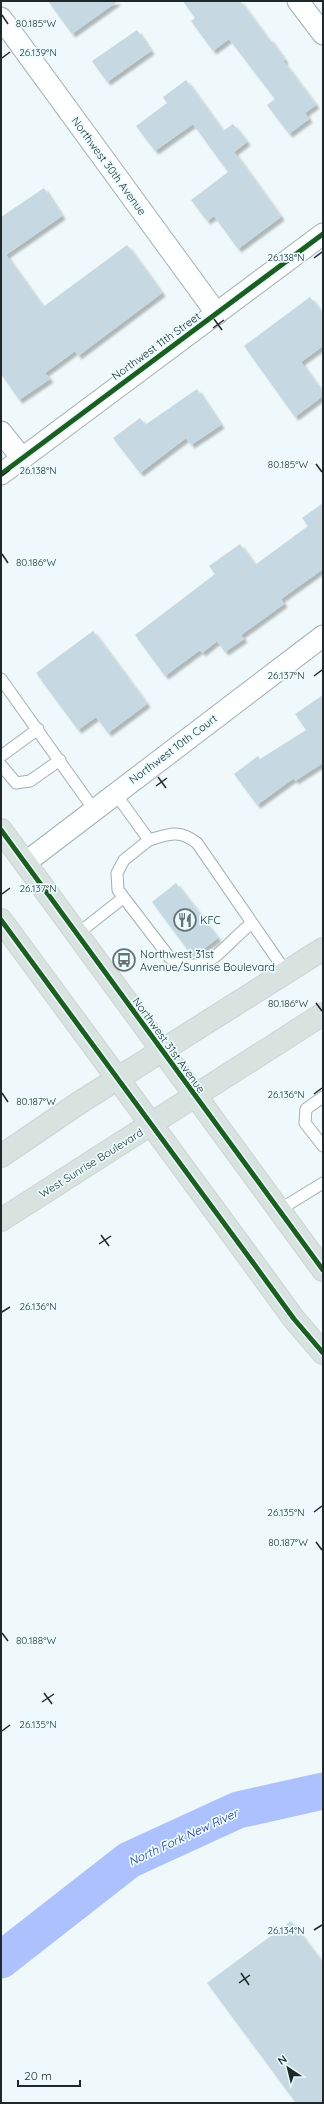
<svg xmlns="http://www.w3.org/2000/svg" width="324" height="2104" font-family="Quicksand,sans-serif">
<style>
.lines{fill:none;stroke-linecap:round;stroke-linejoin:round}
.river{stroke:#acc1fe;stroke-width:37}
.building{fill:#c6d9e3;filter:url(#shadow)}
.lane-casing{stroke:#a6afb1;stroke-width:13}
.street-casing{stroke:#a6afb1;stroke-width:23}
.primary-casing{stroke:#cdd2d3;stroke-width:24}
.lane{stroke:#fdfefe;stroke-width:11}
.street{stroke:#fdfefe;stroke-width:21}
.primary{stroke:#d8e3e0;stroke-width:22}
.cycleway-casing{stroke:#ebfcfe;stroke-width:8}
.cycleway{stroke:#1b5e20;stroke-width:5}
.ticks{fill:none;stroke:#1f292b;stroke-width:1.5}
.labels{text-anchor:middle;dominant-baseline:central;stroke-width:3.5;stroke-linejoin:round;paint-order:stroke}
.street-label{font-size:11px;fill:#1f292b;stroke:#ebfcfe}
.poi-label{font-size:11px;fill:#1f292b;stroke:#ebfcfe;text-anchor:start}
.water-label{font-size:12px;font-style:italic;fill:#233090;stroke:#ebfcfe}
.ticks-label{font-size:10px;text-anchor:middle;fill:#1f292b;stroke:#ebfcfe;stroke-width:3.5;stroke-linejoin:round;paint-order:stroke}
</style>
<defs>
<filter id="shadow"><feDropShadow dx="3.5" dy="3.5" stdDeviation="1" flood-color="#0004"/></filter>
</defs>
<rect width="100%" height="100%" fill="#eff8fa"/>
<g class="lines">
<path class="river" d="M1,1960l128,-100 109,-50 85,-19"/>
</g>
<path class="building" d="M48,1h70l-46,33z
M183,1h57l28,38 1,-1 16,22 -2,1 33,44 -11,8 4,6 -20,15 -22,-29 8,-6 -46,-60 -16,12 -22,-30 4,-3z
M137,30l14,21 -44,31 -15,-21z
M186,80l37,51 10,-7 14,18 -13,10 47,65 -43,32 -24,-33 -7,5 -16,-21 37,-28 -35,-48 -38,27 -19,-25 31,-23 -4,-6z
M44,188l18,28 -56,39 37,52 84,-62 35,48 -84,63 -3,-5 -30,22 5,6 -31,21 -18,-26v-157z
M310,297l13,17v32l-22,16 22,31v3l-28,21 -51,-71z
M197,389l24,36 -30,20 -5,-7 -46,35 -27,-35 27,-20 5,7z
M323,503v66l-42,30 3,5 -43,31 3,4 -19,13 -8,-11 -15,12 -2,-3 -35,26 -30,-41 80,-61 -6,-8 31,-22 15,21 53,-39 -6,-8z
M93,631l54,73 -39,29 -12,-16 -18,13 -42,-57z
M323,695v68l-28,18 -1,-3 -37,27 -23,-31 24,-18 2,3 46,-29 -11,-16z
M176,883l42,55 -25,19 -41,-55z
M291,1921l32,43v139h-27l-89,-120z"/>
<g class="lines">
<g class="lane-casing">
<path id="lane" d="M1,679l94,132
M1,756l37,-27
M1,765l15,18 14,-2 30,-21
M115,793l34,47c20,-6 30,-11 48,3l89,129
M149,840l-25,20 -7,13 1,17 52,68c37,23 54,-14 82,-35
M76,935l47,-37
M323,1097l-17,12 -1,14 18,23
M279,1210l44,-27"/>
</g>
<g class="street-casing">
<path id="street" d="M298,1l25,33
M1,18l216,296
M1,432l21,26
M1,474l322,-240
M25,863l298,-227"/>
</g>
<g class="primary-casing">
<path id="primary" d="M1,830l322,440
M1,920l250,340 43,59 29,34
M1,1156l81,-55 241,-152
M1,1220l322,-206"/>
</g>
<use href="#lane" class="lane"/>
<use href="#street" class="street"/>
<use href="#primary" class="primary"/>
<g class="cycleway-casing">
<path id="cycleway" d="M1,474l322,-240
M1,830l322,440
M1,920l250,340 43,59 29,34"/>
</g>
<use href="#cycleway" class="cycleway"/>
</g>
<path class="ticks" d="M2,15l6,9M2,58l8,-6M314,258l8,-6M214,319l8,11M213,328l11,-8M316,464l6,8M2,476l8,-6M2,554l6,9M314,676l8,-6M158,777l8,11M156,786l11,-8M2,894l8,-6M316,1003l6,8M2,1093l6,9M314,1094l8,-6M101,1235l8,11M99,1244l12,-8M2,1312l8,-5M314,1512l8,-6M316,1542l6,8M2,1633l6,8M44,1693l8,11M42,1702l12,-8M2,1731l8,-6M314,1930l8,-5M241,1973l8,12M239,1983l11,-8"/>
<defs>
<g id="restaurant-ring" transform="scale(1.15)"><circle r="9.5" fill="#ebfcfe" stroke="#687173" stroke-width="1.5"/><path d="M-5-6h1v4h1v-4h1v4h1v-4h1v5L-1.5 .5V6h-2V.5L-5-1ZM5-6V6H3V1.5H1.5Q1.5-4 5-6Z" fill="#687173"/></g>
<g id="bus-ring" transform="scale(1.15)"><circle r="9.5" fill="#ebfcfe" stroke="#687173" stroke-width="1.5"/><path d="M-5-6H5V4H4V6H2V4H-2V6H-4V4H-5ZM-3.5-4V0h7V-4ZM-3.5 1.2v1.5H-2V1.2ZM2 1.2v1.5H3.5V1.2Z" fill="#687173"/></g>
</defs>
<g fill-rule="evenodd">
<use href="#restaurant-ring" x="185" y="920"/>
<use href="#bus-ring" x="124" y="960"/>
</g>
<g class="labels">
<g class="street-label">
<text transform="translate(109 166) rotate(54)">Northwest 30th Avenue</text>
<text transform="translate(156 346) rotate(-36)">Northwest 11th Street</text>
<text transform="translate(173 749) rotate(-37)">Northwest 10th Court</text>
<text transform="translate(169 1045) rotate(54)">Northwest 31st Avenue</text>
<text transform="translate(91 1163) rotate(-32)">West Sunrise Boulevard</text>
</g>
<g class="poi-label">
<text x="200" y="920">KFC</text>
<text x="140" y="954">Northwest 31st<tspan x="140" dy="13">Avenue/Sunrise Boulevard</tspan></text>
</g>
<g class="water-label">
<text transform="translate(183 1837) rotate(-25)">North Fork New River</text>
</g>
</g>
<g class="ticks-label">
<text x="36" y="27">80.185°W</text>
<text x="38" y="56">26.139°N</text>
<text x="286" y="261">26.138°N</text>
<text x="288" y="468">80.185°W</text>
<text x="38" y="474">26.138°N</text>
<text x="36" y="566">80.186°W</text>
<text x="286" y="679">26.137°N</text>
<text x="38" y="892">26.137°N</text>
<text x="288" y="1007">80.186°W</text>
<text x="286" y="1098">26.136°N</text>
<text x="36" y="1105">80.187°W</text>
<text x="38" y="1310">26.136°N</text>
<text x="286" y="1516">26.135°N</text>
<text x="288" y="1546">80.187°W</text>
<text x="36" y="1644">80.188°W</text>
<text x="38" y="1728">26.135°N</text>
<text x="286" y="1934">26.134°N</text>
</g>
<rect width="324" height="2104" fill="none" stroke="#1f292b" stroke-width="4"/>
<g transform="translate(288 2068) rotate(325)" stroke="#ebfcfe" stroke-width="3" paint-order="stroke">
<path d="M0-3L7 15L0 10L-7 15Z" fill="#1f292b"/>
<text y="-6" font-size="11" font-weight="bold" text-anchor="middle" fill="#1f292b">N</text>
</g>
<path d="M18 2080v6h62v-6" fill="none" stroke="#1f292b" stroke-width="2"/>
<text x="24" y="2080" font-size="12" fill="#1f292b" stroke="#ebfcfe" stroke-width="3" paint-order="stroke">20 m</text>
</svg>
